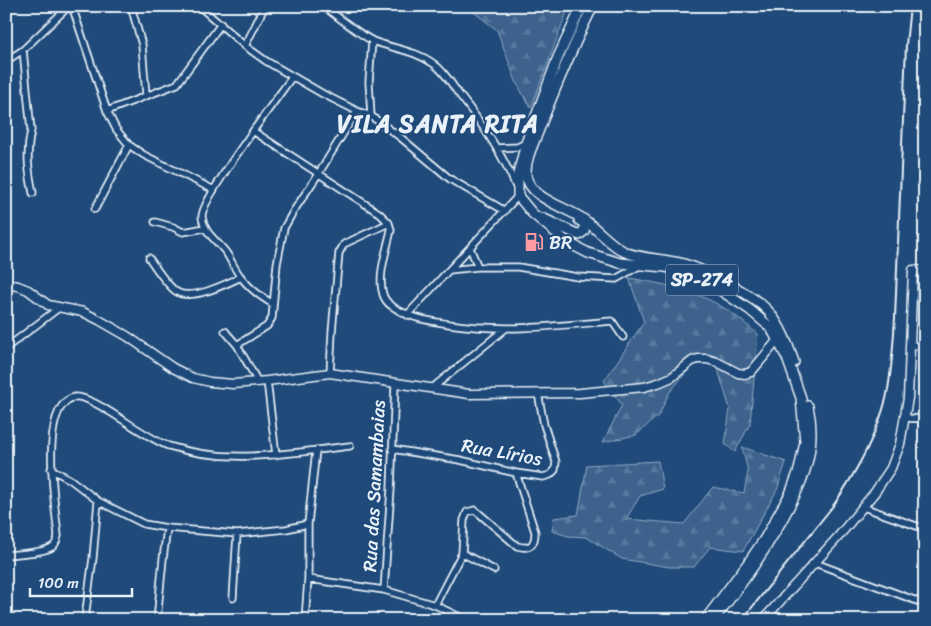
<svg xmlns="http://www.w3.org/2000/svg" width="931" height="626" font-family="Sriracha,sans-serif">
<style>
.forest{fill:url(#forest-firs);stroke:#92aac2}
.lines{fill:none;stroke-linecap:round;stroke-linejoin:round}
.street-casing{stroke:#e8f1f8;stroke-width:9}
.secondary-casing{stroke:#e8f1f8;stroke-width:11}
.primary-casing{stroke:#e8f1f8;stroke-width:12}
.street{stroke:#1f4a7a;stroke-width:5.5}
.secondary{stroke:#1f4a7a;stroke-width:8}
.primary{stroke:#1f4a7a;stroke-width:9}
.rail{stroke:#e8f1f8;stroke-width:2}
.labels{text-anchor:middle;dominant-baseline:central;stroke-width:4;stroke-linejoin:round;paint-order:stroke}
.shield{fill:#1f4a7a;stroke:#acbfd2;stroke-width:1}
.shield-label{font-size:18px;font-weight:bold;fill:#e8f1f8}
.poi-label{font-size:19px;fill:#e8f1f8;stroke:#1f4a7a;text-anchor:start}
.street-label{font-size:19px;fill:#e8f1f8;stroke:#1f4a7a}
.district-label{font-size:24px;font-weight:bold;letter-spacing:1px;fill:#e8f1f8;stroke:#1f4a7a}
</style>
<defs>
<pattern id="forest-firs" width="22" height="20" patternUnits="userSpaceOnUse" patternTransform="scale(1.25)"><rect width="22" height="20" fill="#3c628c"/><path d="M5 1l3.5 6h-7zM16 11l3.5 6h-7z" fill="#58799d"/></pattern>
</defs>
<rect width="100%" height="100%" fill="#1f4a7a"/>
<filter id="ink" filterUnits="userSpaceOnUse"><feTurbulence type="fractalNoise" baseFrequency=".02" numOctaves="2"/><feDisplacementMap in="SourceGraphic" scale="10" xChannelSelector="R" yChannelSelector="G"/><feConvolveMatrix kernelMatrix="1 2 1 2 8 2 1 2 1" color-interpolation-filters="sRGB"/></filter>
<g filter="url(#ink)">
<path class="forest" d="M466,6h103l-38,102 -14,-24 -20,-54z
M629,278c36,6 74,14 104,36 9,6 16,13 25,20l-8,90 -15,28 -10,-8 5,-35 -14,-46 -23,1 -24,29 -10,22 -23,20 -33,7 19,-37 -18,-24 40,-59z
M742,447l44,15 -9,28 -34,61 -33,-4 -16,20h-25l-47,-8 -36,-22 -18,-1 -16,-5 2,-13 24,-3 9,-50 71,-4 5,28 -23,7 -14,23 58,5 29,-37 31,6 4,-22z"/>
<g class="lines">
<g class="street-casing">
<path id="street" d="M72,6l35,105 9,18 13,16 15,10 70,35
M131,6l11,39 4,50
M199,6l46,40 21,15 57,33 34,17 14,5 29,21 50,42 55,32
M323,6c13,9 37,29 50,35 21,8 42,9 61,23 10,7 17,19 24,29 23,29 44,59 58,94
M245,46l20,-40
M23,50l8,80c-5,24 -3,39 2,63
M6,61l17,-11 46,-44
M107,111l70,-27 44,-60
M371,116l-2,-34 3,-41
M253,131l126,82 10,10 2,7c-4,20 -15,48 -7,67 3,7 8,9 14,13 16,9 33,11 51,14 56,8 107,2 163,-3l11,16
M497,148l20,-1 9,-4
M95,209l34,-64
M155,222l18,5 10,5 22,-4
M470,248l8,19
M149,258c7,10 18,28 28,34 15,9 49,-8 64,-15
M449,270l29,-3h40l60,10 38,2 23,-13
M273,304c-12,-7 -24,-16 -32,-27 -6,-7 -9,-15 -14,-23 -9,-13 -23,-20 -25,-37 -2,-17 76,-120 90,-140
M407,315l111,-119
M225,331l12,14 21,37
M237,345l30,-19 5,-8 5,-54 7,-36 9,-16 26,-39 38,-62
M911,345l14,2
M6,348l54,-41
M330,373l2,-41 7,-79 5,-9 45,-21
M267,381l9,74
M431,389l74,-60
M905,418l20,1
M392,449l68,11 56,13 27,4 7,-2 5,-5 1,-8 -12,-37 -6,-32
M51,469l20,11 27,21 46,23 23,4 70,6 49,-5 22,-5
M863,507l62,22
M462,553l32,17
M6,555c11,-1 37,-2 46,-8 4,-2 5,-7 6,-11 -2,-27 -21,-131 17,-139 17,-3 72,43 94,49 59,19 121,7 181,0
M815,563l110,41
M308,579l76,11 51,15 31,15
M384,590l7,-101 4,-105
M233,598l4,-64
M435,605l27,-52 2,-33 3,-8 8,-2 42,36c14,4 18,-2 18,-14l-19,-59
M85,618l8,-60 5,-57
M157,620l6,-61 4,-31
M305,620l3,-41v-55l8,-74"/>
</g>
<g class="secondary-casing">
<path id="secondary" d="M6,284l12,2 10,4 20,15 35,7 16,8 28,16 46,32 20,10 17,4 23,2 34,-3 63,-8 139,21 111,-1 64,-6 14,-4 14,-6 20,-16 6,-2h9l10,3 21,11 7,1 6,-2 26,-31
M763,620l75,-83 37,-45 16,-24 9,-24 8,-46 5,-128 12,1"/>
</g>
<g class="primary-casing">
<path id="primary" d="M582,6l-24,51 -32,86 -8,31v22l14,17 35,29 21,11 32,10 45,4 24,6 22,11 39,26 21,18 16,30 14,40 4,44 -6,28 -9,24 -25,44 -17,25 -43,57
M593,6c-20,40 -37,80 -53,121 -5,14 -15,32 -14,47 2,24 40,33 57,45 15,10 26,25 42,33 16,7 41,7 59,12 22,6 70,31 85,48 12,14 19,33 25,50
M542,218l37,17 5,-4 1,-7 -6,-4
M713,620c23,-28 44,-57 62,-88 24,-41 44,-78 33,-126"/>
</g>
<use href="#street" class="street"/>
<use href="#secondary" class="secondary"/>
<use href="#primary" class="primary"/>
<path class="rail" d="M742,620l91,-114c22,-32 43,-69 53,-107 6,-26 7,-54 9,-81l11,-273 4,-39"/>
</g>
</g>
<defs>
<g id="fuel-bare" transform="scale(1.5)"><path d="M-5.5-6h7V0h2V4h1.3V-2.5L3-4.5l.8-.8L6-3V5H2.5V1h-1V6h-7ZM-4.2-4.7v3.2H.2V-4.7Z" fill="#ff9aa2" stroke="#1f4a7a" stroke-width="2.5" paint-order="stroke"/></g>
</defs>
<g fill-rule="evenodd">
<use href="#fuel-bare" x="534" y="242"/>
</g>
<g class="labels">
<rect class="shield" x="666" y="264.5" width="72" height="31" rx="4"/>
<g class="shield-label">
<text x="702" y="280">SP-274</text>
</g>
<g class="poi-label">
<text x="549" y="242">BR</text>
</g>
<g class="street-label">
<text transform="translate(502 452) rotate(10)">Rua Lírios</text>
<text transform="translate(374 486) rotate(-87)">Rua das Samambaias</text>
</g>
<g class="district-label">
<text x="438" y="124">VILA SANTA RITA</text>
</g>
</g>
<rect width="931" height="626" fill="none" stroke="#1f4a7a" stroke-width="25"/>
<rect x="12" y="12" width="906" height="601" fill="none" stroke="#e8f1f8" stroke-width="2" filter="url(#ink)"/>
<path d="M30 588v8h102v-8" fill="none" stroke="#e8f1f8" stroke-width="2.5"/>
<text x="38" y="588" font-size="15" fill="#e8f1f8" stroke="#1f4a7a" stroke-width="4" paint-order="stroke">100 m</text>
</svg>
